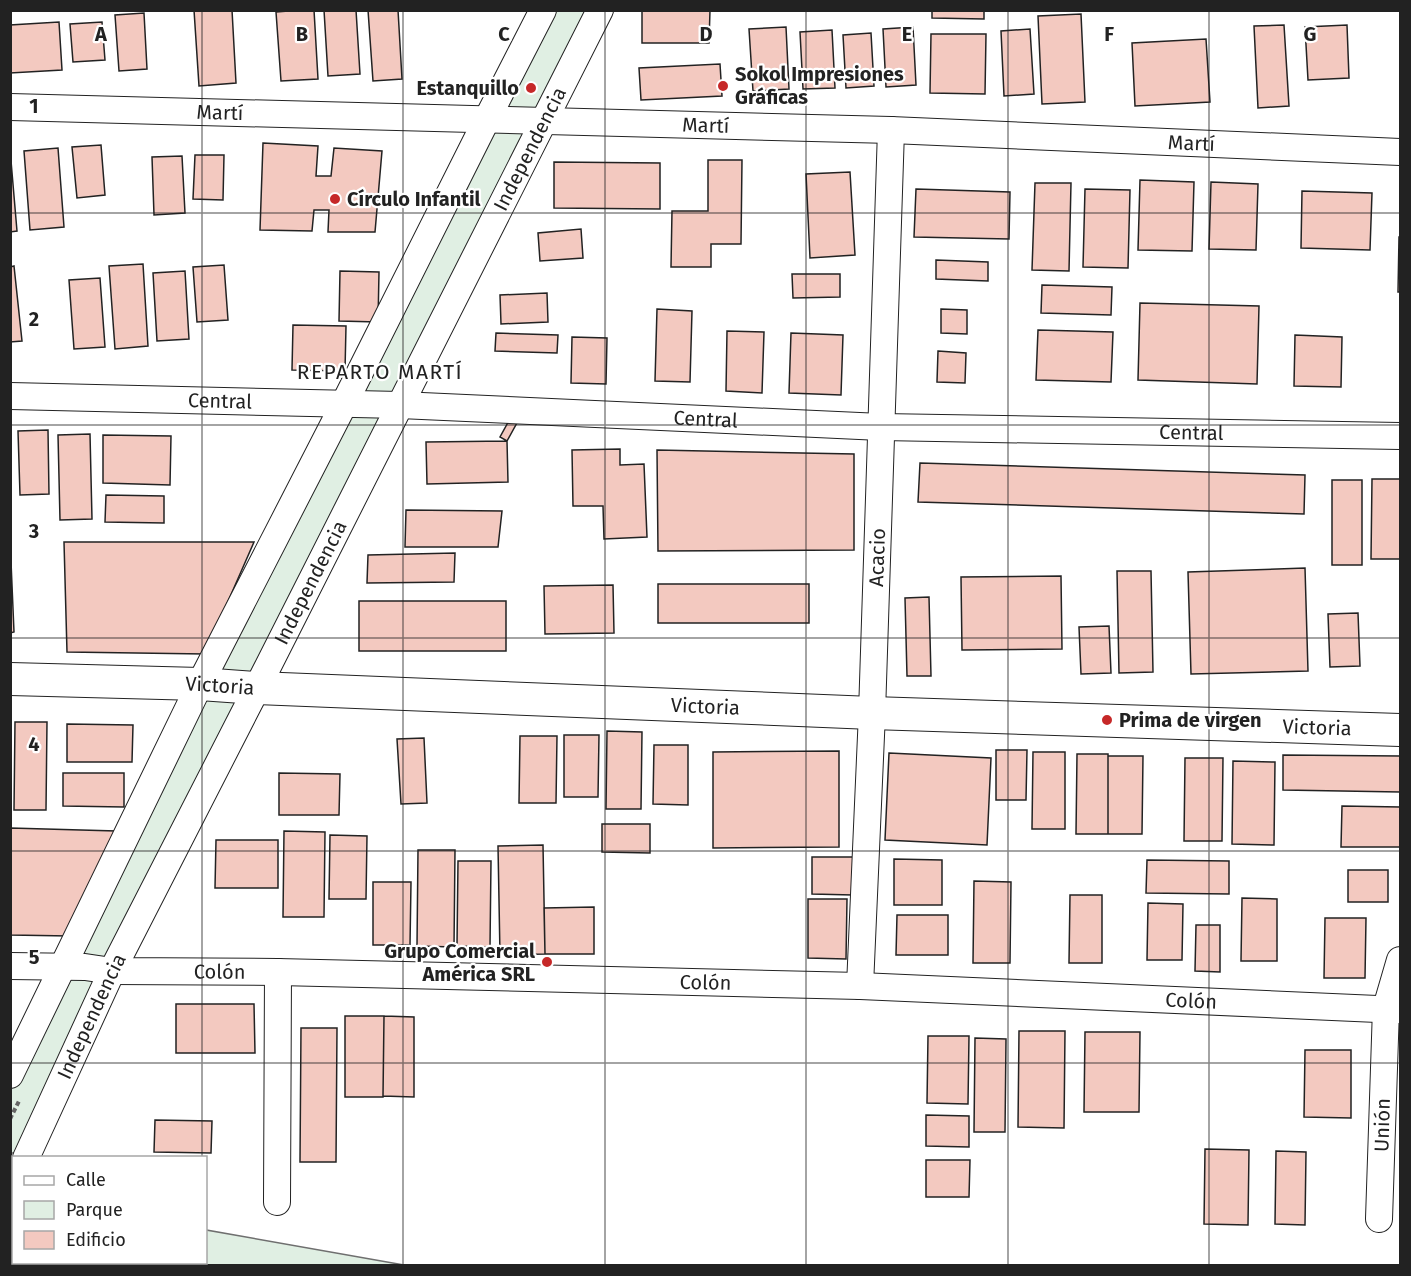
<svg xmlns="http://www.w3.org/2000/svg" width="1411" height="1276" font-family="'Fira Sans',sans-serif">
<style>
.green{fill:#e0efe3;stroke:#6f6f6f;stroke-width:1.5}
.building{fill:#f3c9c0;stroke:#222;stroke-width:1.5}
.lines{fill:none;stroke-linecap:round;stroke-linejoin:round}
.minor-casing{stroke:#222;stroke-width:28}
.tertiary-casing{stroke:#222;stroke-width:34}
.path{stroke:#646464;stroke-width:4;stroke-dasharray:4.5 3;stroke-linecap:butt}
.minor{stroke:#fff;stroke-width:26}
.tertiary{stroke:#fff;stroke-width:32}
.grid{fill:none;stroke:#222;stroke-width:1.5;stroke-opacity:0.55}
.poi-dot{fill:#c62828;stroke:#fff;stroke-width:2}
.labels{text-anchor:middle;dominant-baseline:central;stroke-width:4.5;stroke-linejoin:round;paint-order:stroke}
.poi-label{font-size:20px;font-weight:bold;fill:#222;stroke:#fff;text-anchor:start}
.street-label{font-size:20px;fill:#222;stroke:#fff}
.neighbourhood-label{font-size:21px;letter-spacing:1.5px;fill:#222;stroke:#fff}
.grid-label{font-size:20px;text-anchor:middle;font-weight:bold;fill:#222;stroke:#fff;stroke-width:4.5;stroke-linejoin:round;paint-order:stroke}
</style>
<rect width="100%" height="100%" fill="#fff"/>
<path class="green" d="M553,11h38l-576,1142h-4l-1,-65 252,-506z
M10,1207h3l1,55h192v-32l198,35h-393z"/>
<path class="building" d="M194,10h38l4,73 -37,3z
M301,10h13l4,69 -37,2 -5,-69z
M324,10h32l4,64 -32,2z
M368,10h30l4,69 -29,2z
M642,10h68l-1,33h-67z
M932,10h52v9l-52,-1z
M144,13l3,56 -28,2 -4,-56z
M1081,14l4,88 -43,2 -4,-88z
M59,22l3,48 -52,3v-48z
M102,22l3,38 -32,2 -3,-38z
M1284,25l5,81 -31,2 -4,-82z
M1347,25l2,53 -41,2 -3,-53z
M786,27l3,62 -36,2 -4,-62z
M913,27l3,58 -30,2 -3,-58z
M1030,29l4,65 -30,2 -3,-65z
M832,30l3,58 -32,1 -3,-57z
M871,33l3,53 -28,2 -3,-53z
M931,34h55l-1,60 -55,-1z
M1206,39l4,63 -75,4 -3,-63z
M720,64l2,32 -81,4 -2,-32z
M263,143l55,3 -2,30h15l3,-28 48,3 -7,81h-47l1,-22h-15l-2,21 -52,-1z
M101,145l4,50 -28,3 -5,-51z
M58,148l6,79 -34,3 -6,-79z
M10,149l7,82 -7,1z
M195,155h29l-1,45 -30,-1z
M182,156l3,57 -31,2 -2,-58z
M708,160h34l-1,84h-30v23h-40l1,-56h36z
M554,162l106,1v46l-106,-1z
M850,172l5,83 -45,3 -4,-84z
M1140,180l54,2 -2,69 -54,-1z
M1211,182l47,2 -2,66 -47,-1z
M1035,183h36l-2,88 -37,-1z
M916,189l94,3 -1,47 -95,-2z
M1085,189l45,1 -2,78 -45,-1z
M1302,191l70,2 -2,57 -69,-2z
M581,229l2,29 -43,3 -2,-28z
M1399,237h1v55h-2z
M936,260l52,2v19l-52,-2z
M143,264l5,82 -33,3 -6,-83z
M224,265l4,55 -31,2 -4,-55z
M14,266l8,75 -12,1v-75z
M185,271l4,68 -32,2 -4,-68z
M340,271l39,1 -1,50 -39,-1z
M792,274h48v23l-47,1z
M100,278l5,69 -31,2 -5,-69z
M1042,285l70,2 -1,28 -70,-2z
M547,293l1,29 -47,2 -1,-29z
M1140,303l119,3 -2,78 -119,-4z
M657,309l35,2 -2,71 -35,-1z
M941,309l26,1v24l-26,-1z
M293,325l53,1 -1,45 -53,-1z
M1038,330l75,2 -2,50 -75,-2z
M727,331l37,1 -2,61 -36,-2z
M496,333l62,2 -1,18 -62,-2z
M791,333l52,2 -2,60 -52,-2z
M1295,335l47,2 -1,50 -47,-1z
M572,337l35,1 -1,46 -35,-1z
M938,351l28,2 -1,30 -28,-1z
M511,417l7,4 -11,20 -7,-4z
M48,430l1,64 -29,1 -2,-64z
M90,434l2,85 -32,1 -2,-85z
M103,435l68,1 -1,49 -67,-2z
M507,441l1,41 -81,2 -1,-42z
M620,449v16l24,-1 3,73 -43,2 -1,-33h-30l-1,-56z
M657,450l197,4v96l-196,1z
M920,463l385,12 -1,39 -386,-12z
M1372,479h28v80h-29z
M1332,480h30v85h-30z
M106,495l58,1v27l-59,-1z
M406,510l96,1 -4,36h-93z
M10,538l4,94 -4,1z
M64,542h190l-49,112 -138,-2z
M455,553l-1,29 -87,1 1,-28z
M1305,568l3,103 -117,3 -3,-102z
M1117,571h34l2,101 -34,1z
M1061,576l1,73 -100,1 -1,-73z
M658,584h151v39h-151z
M613,585l1,48 -69,1 -1,-48z
M929,597l2,79h-24l-2,-78z
M359,601h147v50h-147z
M1358,613l2,53 -30,1 -2,-53z
M1109,626l2,47 -30,1 -2,-47z
M15,722h32l-1,88h-32z
M67,724l66,1 -1,37h-65z
M607,731l35,1 -1,77h-35z
M564,735h35l-1,62h-34z
M520,736h37l-1,67h-37z
M424,738l3,65 -26,1 -4,-65z
M654,745h34v60l-35,-1z
M996,750h31l-1,50h-30z
M839,751v96l-126,1v-96z
M1033,752h32v77h-33z
M889,753l102,5 -4,87 -102,-5z
M1077,754h31v80h-32z
M1283,755l117,1v36l-117,-2z
M1108,756h35l-1,78h-34z
M1185,758h38l-1,83h-38z
M1233,761l42,1 -1,83 -42,-1z
M63,773h61v34l-61,-1z
M279,773l61,1 -1,41h-60z
M1342,806l58,1v40h-59z
M602,824h48v29l-48,-1z
M10,828l106,3 -46,105 -60,-1z
M284,831l41,1 -1,85h-41z
M330,835l37,1 -1,63h-37z
M216,840h62v48h-63z
M543,845l2,109 -45,1 -2,-109z
M418,850h37l-1,97 -37,-1z
M812,857h41v38l-41,-1z
M894,859l48,1v45h-48z
M1147,860l82,1v33l-83,-1z
M458,861h33l-1,86 -33,-1z
M1348,870h40v32h-40z
M974,881l37,1 -1,81h-37z
M373,882h38l-1,63h-37z
M1070,895h32v68h-33z
M1242,898l35,1v62h-36z
M808,899h39l-1,60 -38,-1z
M1148,903l35,1 -1,56h-35z
M594,907v47h-49l-1,-46z
M897,915h51v40h-52z
M1325,918h41l-1,60h-41z
M1196,925h24v47l-25,-1z
M176,1004h78l1,49h-79z
M345,1016h39l-1,81h-38z
M384,1016l30,1v80l-31,-1z
M301,1028h36l-1,134h-36z
M1019,1031h46l-1,97 -46,-1z
M1085,1032h55l-1,80h-55z
M928,1036h41l-1,68 -41,-1z
M975,1038l31,1 -1,93h-31z
M1305,1050h46v68l-47,-1z
M926,1115l43,1v31l-43,-1z
M155,1120l57,1 -1,32 -57,-1z
M1205,1149l44,1 -1,75 -44,-1z
M1276,1151l30,1 -1,73 -30,-1z
M926,1160h44l-1,37h-43z"/>
<g class="lines">
<g class="minor-casing">
<g id="minor">
<path id="s1" d="M10,107l881,23 509,22"/>
<path id="s2" d="M10,396l390,9 481,22 519,9"/>
<path id="s3" d="M10,966l75,1 27,4 166,1 582,14 540,24"/>
<path id="s4" d="M860,986l12,-273 19,-583"/>
<path d="M10,1075l190,-391 144,-280 142,-283 57,-111"/>
<path id="s5" d="M26,1158l86,-187 145,-283 343,-678"/>
<path d="M10,1179l4,1"/>
<path d="M277,1202l1,-230"/>
<path id="s6" d="M1379,1219l7,-211 14,-48"/>
</g>
</g>
<g class="tertiary-casing">
<g id="tertiary">
<path id="s7" d="M10,679l190,5 57,4 615,25 528,17"/>
</g>
</g>
<path class="path" d="M10,1119l10,-20"/>
<use href="#minor" class="minor"/>
<use href="#tertiary" class="tertiary"/>
</g>
<path class="grid" d="M202,10v1148M403,10v1256M605,10v1256M806,10v1256M1008,10v1256M1209,10v1256M10,213h1390M10,425h1390M10,638h1390M10,851h1390M10,1063h1390M202,1262v4"/>
<g class="poi-dot">
<circle cx="723" cy="86" r="6"/>
<circle cx="531" cy="88" r="6"/>
<circle cx="335" cy="199" r="6"/>
<circle cx="1107" cy="720" r="6"/>
<circle cx="547" cy="962" r="6"/>
</g>
<g class="labels">
<g class="poi-label">
<text x="735" y="74">Sokol Impresiones<tspan x="735" dy="23">Gráficas</tspan></text>
<text x="519" y="88" text-anchor="end">Estanquillo</text>
<text x="347" y="199">Círculo Infantil</text>
<text x="1119" y="720">Prima de virgen</text>
<text x="535" y="951" text-anchor="end">Grupo Comercial<tspan x="535" dy="23">América SRL</tspan></text>
</g>
<g class="street-label">
<text stroke="none"><textPath href="#s1" startOffset="210">Martí</textPath></text>
<text stroke="none"><textPath href="#s1" startOffset="696">Martí</textPath></text>
<text stroke="none"><textPath href="#s1" startOffset="1182">Martí</textPath></text>
<text stroke="none"><textPath href="#s5" startOffset="1128">Independencia</textPath></text>
<text stroke="none"><textPath href="#s2" startOffset="210">Central</textPath></text>
<text stroke="none"><textPath href="#s2" startOffset="696">Central</textPath></text>
<text stroke="none"><textPath href="#s2" startOffset="1182">Central</textPath></text>
<text stroke="none"><textPath href="#s4" startOffset="429">Acacio</textPath></text>
<text stroke="none"><textPath href="#s5" startOffset="642">Independencia</textPath></text>
<text stroke="none"><textPath href="#s7" startOffset="210">Victoria</textPath></text>
<text stroke="none"><textPath href="#s7" startOffset="696">Victoria</textPath></text>
<text stroke="none"><textPath href="#s7" startOffset="1308">Victoria</textPath></text>
<text stroke="none"><textPath href="#s3" startOffset="210">Colón</textPath></text>
<text stroke="none"><textPath href="#s3" startOffset="696">Colón</textPath></text>
<text stroke="none"><textPath href="#s3" startOffset="1182">Colón</textPath></text>
<text stroke="none"><textPath href="#s5" startOffset="156">Independencia</textPath></text>
<text stroke="none"><textPath href="#s6" startOffset="94">Unión</textPath></text>
</g>
<g class="neighbourhood-label">
<text x="380" y="372">REPARTO MARTÍ</text>
</g>
</g>
<g class="grid-label">
<text x="101" y="41">A</text>
<text x="302" y="41">B</text>
<text x="504" y="41">C</text>
<text x="706" y="41">D</text>
<text x="907" y="41">E</text>
<text x="1109" y="41">F</text>
<text x="1310" y="41">G</text>
<text x="34" y="113">1</text>
<text x="34" y="326">2</text>
<text x="34" y="538">3</text>
<text x="34" y="751">4</text>
<text x="34" y="964">5</text>
</g>
<rect width="1411" height="1276" fill="none" stroke="#222222" stroke-width="24"/>
<rect x="12" y="1156" width="195" height="108" fill="#ffffff" stroke="#a7a7a7" stroke-width="1.5"/>
<rect x="24" y="1176" width="30" height="9" fill="#ffffff" stroke="#a7a7a7" stroke-width="1.5"/>
<text x="66" y="1186" font-size="18" fill="#222222">Calle</text>
<rect x="24" y="1201" width="30" height="18" fill="#e0efe3" stroke="#a7a7a7" stroke-width="1.5"/>
<text x="66" y="1216" font-size="18" fill="#222222">Parque</text>
<rect x="24" y="1231" width="30" height="18" fill="#f3c9c0" stroke="#a7a7a7" stroke-width="1.5"/>
<text x="66" y="1246" font-size="18" fill="#222222">Edificio</text>
</svg>
